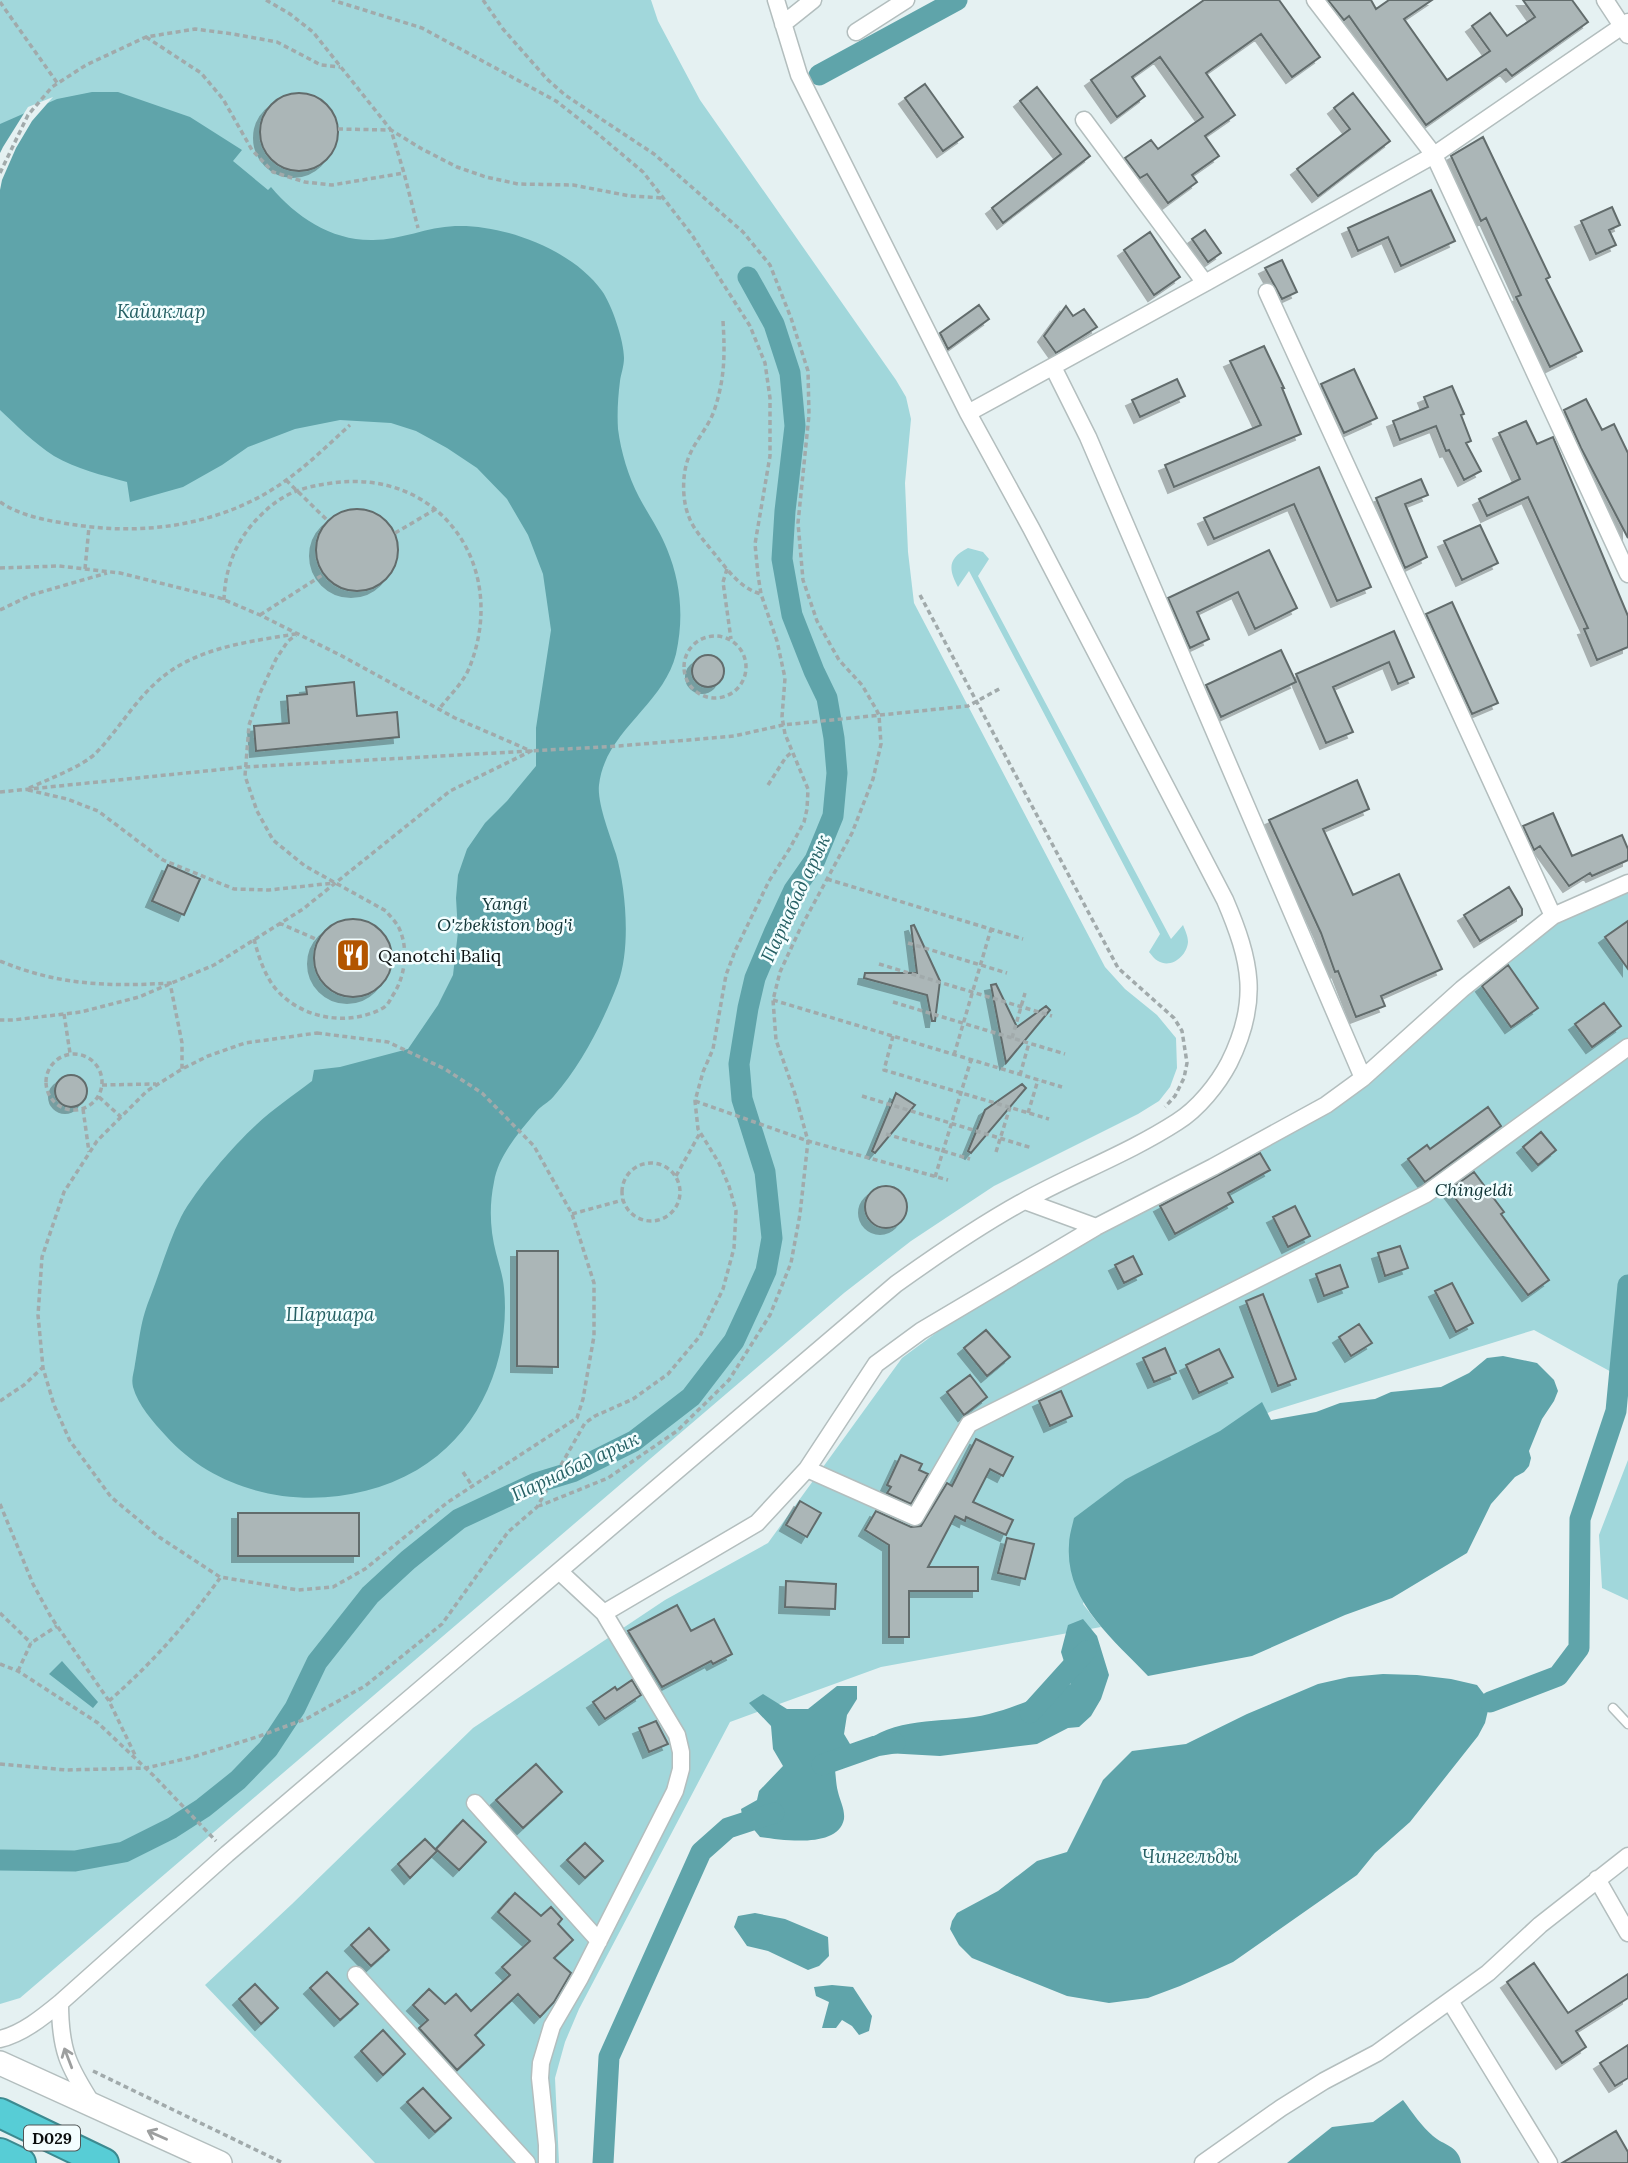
<svg xmlns="http://www.w3.org/2000/svg" width="1628" height="2163" font-family="Lora,serif">
<style>
.green{fill:#a1d7db}
.water{fill:#5fa4aa}
.pier{fill:#e5f1f2}
.lines{fill:none;stroke-linecap:round;stroke-linejoin:round}
.canal{stroke:#5fa4aa;stroke-width:21}
.building{fill:#abb6b7;stroke:#626c6c;stroke-width:2;filter:url(#shadow)}
.lane-casing{stroke:#b3bebe;stroke-width:11}
.street-casing{stroke:#b3bebe;stroke-width:19}
.secondary-casing{stroke:#b3bebe;stroke-width:26}
.highway-casing{stroke:#3c8a90;stroke-width:32}
.path{stroke:#a1aaab;stroke-width:3.5;stroke-dasharray:5 3.5;stroke-linecap:butt}
.lane{stroke:#fff;stroke-width:8}
.street{stroke:#fff;stroke-width:16}
.secondary{stroke:#fff;stroke-width:23}
.highway{stroke:#57cdd6;stroke-width:28}
.oneway{stroke:#9d9f9f}
.labels{text-anchor:middle;dominant-baseline:central;stroke-width:5;stroke-linejoin:round;paint-order:stroke}
.shield{fill:#f3feff;stroke:#505656;stroke-width:2}
.shield-label{font-size:16px;font-weight:bold;fill:#0a0e0e}
.park-label{font-size:18px;font-style:italic;fill:#0f3335;stroke:#f3feff}
.poi-label{font-size:18px;fill:#0a0e0e;stroke:#f3feff;text-anchor:start}
.water-label{font-size:19px;font-style:italic;fill:#256064;stroke:#f3feff}
</style>
<defs>
<filter id="shadow"><feDropShadow dx="-6" dy="6" stdDeviation="0" flood-color="#0004"/></filter>
</defs>
<rect width="100%" height="100%" fill="#e5f1f2"/>
<path class="green" d="M0,0h651l7,21 42,79 196,280 10,17 5,22 -6,64 3,69 6,51 191,364 20,22 32,26 19,23 1,30 -7,19 -11,14 -21,13 -144,72 -83,55 -67,52 -824,705 -20,6z
M968,548l15,4 6,7 -11,17 193,363 12,-14c2,5 5,11 5,17 -1,14 -17,27 -30,19 -4,-2 -6,-6 -9,-9l11,-18 -191,-363 -11,16c-10,-18 -10,-29 10,-39z
M1628,891v490l-94,-51 -262,81 -146,68 -43,125 18,23 -220,40 -151,55 -151,287 -14,33 -10,36 4,85h-184l-170,-178 87,-81 181,-176 192,-128 103,-57 134,-185 88,-65 320,-172 156,-134 94,-68z
M1628,1460v140l-26,-12 -3,-53z"/>
<path class="water" d="M92,92h26l72,25 52,33 -9,11 35,29 3,-3c25,30 61,54 102,53 28,0 54,-13 82,-14 49,-2 118,24 147,65 10,14 22,50 22,67 0,8 -3,16 -4,23 -2,16 -3,32 -2,48 3,23 10,47 21,68 9,17 21,34 28,52 14,34 17,69 9,105 -13,52 -71,77 -77,131 -2,18 11,50 17,69 10,35 15,94 2,129 -15,39 -36,81 -64,113 -7,8 -11,8 -18,16 -17,20 -38,44 -42,70 -5,24 -4,48 2,71 3,12 7,23 8,35 7,71 -24,145 -87,182 -80,46 -189,35 -251,-34 -13,-14 -28,-31 -33,-49 -2,-9 1,-14 2,-23 5,-28 5,-42 16,-69 10,-26 18,-54 30,-78 15,-28 52,-71 75,-92 17,-16 38,-30 56,-44l2,-11 26,-3 68,-18 30,-44 15,-30 5,-43 -2,-34 2,-23 9,-26 18,-26 22,-22 29,-35v-38l15,-98 -8,-56 -15,-39 -21,-36 -30,-31 -30,-20 -31,-17 -25,-8 -51,-3 -45,9 -47,18 -26,18 -39,22 -53,15 -3,-20c-25,-7 -51,-13 -73,-26 -20,-13 -37,-30 -54,-46v-286l57,-25z
M1503,1356l34,7 17,17 4,11 -4,10 -12,18 -13,32 2,7 -2,8 -5,6 -9,5 -24,27 -24,49 -75,45 -47,17 -93,41 -104,20c-35,-37 -83,-75 -79,-131 0,-9 3,-18 5,-27l52,-39 94,-48 42,-29 9,18 45,-8 24,-9 35,-4 16,-7 50,-5 28,-14 18,-15z
M1083,1619l14,17 12,39 -8,24 -10,17 -12,11 -11,1 -31,16 -97,12 -72,-4 -1,-11c33,-26 83,-17 122,-27 26,-6 56,-21 82,-30l-10,-32 7,-27z
M62,1661l36,41 -5,6 -44,-34z
M1383,1674l34,1 34,4 26,6 13,17 -5,21 -7,13 -68,86 -35,31 -18,22 -124,87 -53,24 -32,12 -39,5 -42,-7 -95,-38 -13,-13 -9,-16 2,-8 5,-8 41,-22 39,-30 30,-9 36,-72 29,-29 54,-7 61,-30 71,-30 31,-7z
M837,1686h20v13l-10,16 -3,19 9,15 -18,21c1,7 1,15 3,22 2,9 7,17 6,27 -6,30 -62,21 -84,18l-18,-22 -1,-6 16,-9 2,-9 24,-25 -10,-17 -2,-23 -22,-23 14,-9 24,15h21z
M755,1913l30,6 43,18 1,19 -10,10 -11,4 -40,-19 -21,-5 -13,-19 4,-11z
M832,1985l21,2 19,29 -3,15 -10,4 -7,-9 -10,-6 -6,8h-14l7,-26 -13,-6 -2,-9z
M1403,2100c9,12 19,27 30,36 10,9 26,10 28,27h-174l45,-36 41,-5z"/>
<path class="pier" d="M53,97l-21,24 -16,27 -14,32 -2,10v-37l3,-6 25,-40z"/>
<g class="lines">
<path class="canal" d="M819,75l138,-75
M1490,1702l68,-26 21,-28 1,-129 36,-108 12,-126
M1030,1713l56,-62
M822,1765l54,-19 19,-3
M0,1860l75,1 49,-9 48,-24 31,-20 35,-28 30,-31 27,-41 22,-46 53,-67 38,-35 51,-41 77,-36 36,-11 62,-31 57,-44 43,-56 19,-41 13,-29 6,-33 -7,-66 -23,-73 -3,-35 9,-56 7,-30 19,-45 20,-43 21,-30 18,-44 4,-43 -3,-35 -7,-40 -13,-27 -22,-56 -10,-56 3,-48 10,-85 -5,-53 -16,-49 -26,-47
M603,2163l6,-106 92,-205 27,-24 46,-15"/>
</g>
<path class="building" d="M1204,0h75l41,57 -28,20 -31,-43 -55,39 29,42 -30,21 14,20 -27,19 5,7 -29,21 -21,-29 -7,4 -15,-20 26,-18 7,9 45,-32 -43,-60 -28,20 13,19 -28,21 -26,-37z
M1328,0h43l5,9 13,-9h43l-28,19 43,61 43,-29 -18,-25 18,-13 17,23 28,-19 -12,-17h49l16,22 -76,54 -6,-7 -80,56 -77,-109 -5,4z
M925,84l38,53 -20,14 -38,-53z
M1037,87l53,69 -87,67 -11,-15 69,-54 -41,-53z
M1353,93l37,48 -72,55 -21,-27 53,-40 -16,-21z
M260 132a39 39 0 1 1 78 0a39 39 0 1 1-78 0Z
M1483,137l67,140 -4,2 36,72 -32,16 -34,-70 5,-2 -35,-77 -5,3 -30,-65z
M1431,190l24,51 -54,25 -13,-29 -30,14 -10,-23z
M1612,207l8,18 -11,5 7,15 -20,9 -15,-33z
M1205,230l16,23 -13,9 -16,-23z
M1150,232l30,45 -26,18 -30,-45z
M1282,260l15,32 -15,7 -17,-31z
M979,305l10,14 -41,30 -8,-16z
M1066,306l7,10 11,-7 13,18 -41,26 -12,-17z
M1264,346l20,42h-2l19,46 -127,53 -9,-22 96,-40 -31,-64z
M1354,369l23,49 -33,15 -23,-49z
M1177,379l8,17 -45,21 -8,-17z
M1452,386l12,28 -3,1 10,26 -5,2 15,28 -17,9 -15,-30 -3,1 -10,-25 -36,14 -7,-19 35,-14 -4,-10z
M1586,399l16,31 12,-6 14,29v85l-47,-90 -17,-38z
M1526,421l11,23 16,-7 75,179v31l-31,13 -13,-31 4,-1 -60,-131 -41,19 -8,-17 41,-20 -21,-46z
M1319,467l52,120 -34,14 -43,-97 -80,35 -10,-21z
M1421,479l7,16 -23,9 22,53 -22,11 -29,-70z
M316 550a41 41 0 1 1 82 0a41 41 0 1 1-82 0Z
M1480,525l18,38 -36,17 -18,-39z
M1269,550l28,58 -42,21 -17,-37 -41,20 12,27 -19,9 -22,-50z
M1452,602l46,101 -26,11 -46,-100z
M1394,631l20,46 -16,7 -9,-22 -56,25 20,45 -27,11 -30,-69z
M1281,650l15,32 -75,35 -15,-32z
M692 671a16 16 0 1 1 32 0a16 16 0 1 1-32 0Z
M354,682l3,34 40,-4 2,25 -143,14 -2,-25 35,-3 -2,-27 20,-2 -1,-7z
M1357,780l12,29 -46,20 30,66 46,-21 43,95 -61,27 4,10 -29,11 -18,-46 -3,1 -14,-39 -52,-113z
M1553,813l19,43 50,-21 6,14v11l-36,16 -2,-3 -21,13 -29,-40 -6,4 -11,-24z
M168,865l32,14 -16,36 -32,-14z
M1509,887l13,22v6l-42,26 -16,-26z
M314 958a39 39 0 1 1 78 0a39 39 0 1 1-78 0Z
M1628,921v48l-23,-32z
M914,925l26,56 -5,40h-3l-5,-26 -63,-17 1,-5h52l-6,-47z
M1508,965l30,43 -27,19 -29,-41z
M996,984l21,43 29,-21 4,4 -44,53 -15,-78z
M1604,1003l17,23 -29,21 -17,-23z
M55 1091a16 16 0 1 1 32 0a16 16 0 1 1-32 0Z
M1022,1084l4,4 -55,65 -3,-2 17,-41z
M896,1093l19,12 -40,48 -3,-2z
M1488,1107l13,19 -76,56 -17,-23 19,-14 3,4z
M1541,1132l15,18 -18,15 -15,-18z
M1260,1153l10,17 -42,23 5,9 -58,32 -15,-28z
M1474,1172l30,40 -3,2 48,66 -21,15 -79,-105z
M865 1207a21 21 0 1 1 42 0a21 21 0 1 1-42 0Z
M1295,1206l15,30 -22,11 -15,-30z
M1400,1246l8,22 -23,8 -7,-23z
M517,1251h41v116l-41,-1z
M1133,1256l9,18 -18,9 -9,-18z
M1340,1265l8,22 -24,9 -8,-22z
M1452,1283l21,40 -17,9 -21,-41z
M1263,1294l33,85 -18,7 -32,-85z
M1359,1324l13,19 -21,13 -12,-19z
M986,1330l24,27 -23,19 -23,-28z
M1165,1348l11,25 -22,9 -11,-24z
M1219,1349l14,28 -34,16 -13,-28z
M970,1375l17,22 -23,18 -17,-23z
M1061,1391l11,25 -22,10 -11,-25z
M976,1439l37,18 -10,19 -13,-7 -17,33 40,18 -7,15 -40,-18 -1,4 -10,-5 -27,51h50v24h-69v46h-20v-92l-24,-15 11,-19 35,16 10,-1 26,-43 5,3z
M901,1455l21,9 -3,6 9,4 -17,30 -24,-11 4,-6 -4,-2z
M800,1501l21,12 -14,24 -21,-12z
M238,1513h121v43h-121z
M1007,1538l27,6 -9,35 -27,-6z
M786,1581l50,3 -1,25 -50,-2z
M677,1605l14,26 23,-12 18,35 -19,10 -2,-3 -49,26 -34,-56z
M632,1680l9,15 -36,24 -12,-17 22,-15 2,3z
M656,1721l12,23 -19,8 -10,-24z
M536,1764l26,28 -39,36 -27,-28z
M463,1820l23,22 -27,28 -23,-21z
M425,1839l12,12 -27,27 -12,-14z
M585,1843l18,18 -18,17 -18,-18z
M515,1893l26,23 10,-9 11,12 -4,5 15,16 -19,18 17,15 -17,29 -14,15 -22,-23 -43,41 9,10 -27,25 -38,-42 9,-8 -15,-15 16,-16 16,15 11,-10 15,17 39,-36 -8,-8 28,-26 -32,-29z
M369,1928l20,22 -18,16 -20,-21z
M1534,1963l34,50 60,-39v24l-52,33 10,16 -24,16 -55,-81z
M327,1972l31,32 -18,16 -30,-32z
M255,1984l23,24 -17,16 -22,-25z
M383,2030l22,24 -22,21 -22,-24z
M1628,2045v33l-13,8 -15,-23z
M423,2088l28,30 -16,14 -28,-30z
M1616,2131l12,21v11h-66z"/>
<g class="lines">
<g class="lane-casing">
<path id="lane" d="M1613,1708l15,16"/>
</g>
<g class="street-casing">
<path id="street" d="M1315,0l119,155 194,419
M1605,0l23,35
M783,24l30,-24
M856,32l50,-32
M1084,120l121,163 229,-128 194,-133
M1267,292l286,624
M1053,367l35,70 275,641
M968,413l237,-130
M1025,1201l71,26
M807,1469l108,48 54,-93 457,-230 202,-147
M604,1613l153,-90 50,-54 69,-105 45,-33 175,-104 117,-60 113,-62 37,-27 99,-89 91,-73 75,-33
M475,1803l124,138
M1597,1879l31,54
M356,1975l171,188
M1450,2001l99,162
M60,2003c0,47 8,63 33,102
M0,2039c22,-5 43,-22 60,-36l167,-149 669,-570c42,-30 84,-59 130,-84 49,-27 103,-47 151,-78 21,-13 41,-38 52,-59 31,-62 22,-102 -4,-163l-194,-372 -63,-115 -169,-338 -23,-75
M547,2163v-18l-7,-67 1,-15 11,-37 28,-48 95,-187 6,-22v-17l-4,-17 -73,-122 -44,-41
M1203,2163l78,-55 43,-27 53,-28 111,-80 52,-48 88,-69"/>
</g>
<g class="secondary-casing">
<path id="secondary" d="M0,2063l220,100"/>
</g>
<g class="highway-casing">
<path id="highway" d="M0,2113l104,50
M0,2153l21,10"/>
</g>
<path class="path" d="M266,0l24,14 23,18 78,98 13,43 14,55
M483,0l20,29 44,50 18,16 89,59 89,78 27,33 21,53 17,53 1,44 -11,108 5,57 14,41 22,39 23,25 14,24 3,6 2,29 -8,35 -21,54 -52,96 -20,43 -7,28 3,40 19,54 13,47 -8,73 -9,49 -21,52 -41,65 -52,51 -69,47 -69,28
M0,2l58,82
M146,37l55,36 22,26 29,51 21,22 32,10 27,3 72,-12
M338,129l53,1 31,19 35,18 29,10 32,7 55,1 57,11 33,2
M0,173l28,-58 24,-28 34,-22 60,-28 49,-8 38,5 44,8 44,23 19,2
M723,321c2,33 2,58 -9,90 -6,17 -20,31 -26,48 -6,16 -6,42 1,58 5,14 19,28 28,40 13,16 25,32 44,37
M286,480l42,41
M0,502c22,15 50,19 76,23 72,11 149,-1 209,-44 23,-16 44,-37 65,-56
M395,533l41,-24
M0,568l59,-2 61,7 100,25 40,17 82,41 113,62 76,33 -81,40 -147,118 -89,56 -75,32 -58,15 -68,8h-13
M85,569l4,-42
M727,569l-4,13 8,57
M920,595l198,373 56,50 8,13 5,32 -3,15 -9,18 -10,11
M224,600c1,-33 13,-62 37,-85 22,-22 41,-28 71,-32 108,-15 177,83 138,183 -6,16 -20,29 -31,43
M0,610l31,-15 76,-22
M260,615l64,-41
M684 667a31 31 0 1 1 62 0a31 31 0 1 1-62 0Z
M768,785l18,-28 5,-4
M29,788c18,-8 54,-22 67,-35 26,-27 44,-62 76,-83 36,-24 82,-29 123,-36
M28,790l39,9 31,12 65,49 71,29 35,1 65,-7
M0,792l245,-25 374,-21 115,-10 49,-11 185,-19 33,-18
M827,879l196,60
M279,923l39,17
M254,939c4,16 9,31 18,45 24,34 75,44 111,24 5,-3 7,-8 10,-13 12,-18 16,-46 6,-67 -3,-6 -9,-12 -13,-17l-81,-45 -32,-26 -16,-29 -12,-35 4,-51 11,-32 16,-34 12,-18 8,-6
M908,943l99,30
M0,961c57,24 109,26 170,22l12,60v26
M879,964l173,52
M773,1000l289,87
M893,1002l172,52
M64,1014l6,39
M317,1033l71,9 57,27 37,24 52,53 38,68 22,69v53l-11,63 -6,19 -129,84 -83,67 -32,18 -35,3 -78,-13 -61,-40 -48,-40 -41,-56 -16,-36 -11,-37 -5,-53 4,-58 22,-65 33,-51 50,-50 35,-22 26,-13 37,-13z
M893,1036l-9,34 165,49
M1012,1038l13,-45
M46 1082a28 28 0 1 1 56 0a28 28 0 1 1-56 0Z
M954,1055l37,-126
M1020,1075l9,-32
M102,1085l54,-1
M862,1096l170,52
M99,1097l22,20
M695,1101l113,40 140,39
M83,1109l6,43
M1028,1113l10,-33
M886,1134l84,25
M996,1152l14,-45
M622 1192a29 29 0 1 1 58 0a29 29 0 1 1-58 0Z
M676,1176l24,-43
M935,1177l36,-117
M572,1214l51,-14
M0,1401l24,-16 18,-17
M463,1472l10,15
M0,1504l33,80 18,33 58,84 27,56
M0,1613l31,30
M0,1664l18,7 80,52 56,53 62,65
M18,1671l13,-28 26,-17
M109,1701c44,-39 77,-76 111,-123
M0,1764l66,6 80,-2 47,-11 67,-21 48,-18 57,-32 77,-62 66,-92 29,-25 48,-84 10,-7 38,-17 35,-25 32,-38 23,-47 11,-41 2,-37 -7,-25 -10,-23 -21,-34 -3,-28 8,-29 10,-23 13,-74 9,-24 34,-70 21,-33 14,-26 3,-13 1,-20 -23,-55 -3,-17 3,-39 -8,-37 -16,-47 -3,-19 -3,-31 15,-88v-58l-5,-35 -15,-37 -58,-91 -49,-63 -51,-43 -36,-28 -134,-73 -90,-28
M93,2071l190,92"/>
<use href="#lane" class="lane"/>
<use href="#street" class="street"/>
<use href="#secondary" class="secondary"/>
<use href="#highway" class="highway"/>
</g>
<defs><path id="oneway-shaft" d="M-6 0H5M1.5-3L5.5 0L1.5 3" fill="none" stroke-width="1.6" stroke-linecap="round" stroke-linejoin="round" transform="scale(1.75)"/></defs>
<g class="oneway">
<use href="#oneway-shaft" transform="translate(68 2058) rotate(-111)"/>
<use href="#oneway-shaft" transform="translate(157 2135) rotate(-156)"/>
</g>
<defs>
<g id="restaurant-square" transform="scale(1.75)"><rect x="-9" y="-9" width="18" height="18" rx="4" fill="#b25500" stroke="#f3feff"/><path d="M-5-6h1v4h1v-4h1v4h1v-4h1v5L-1.5 .5V6h-2V.5L-5-1ZM5-6V6H3V1.5H1.5Q1.5-4 5-6Z" fill="#fff"/></g>
</defs>
<g fill-rule="evenodd">
<use href="#restaurant-square" x="353" y="955"/>
</g>
<g class="labels">
<rect class="shield" x="24" y="2125.5" width="56" height="25" rx="5"/>
<g class="shield-label">
<text x="52" y="2138">D029</text>
</g>
<g class="park-label">
<text x="505" y="903">Yangi<tspan x="505" dy="21">O'zbekiston bog'i</tspan></text>
<text x="1474" y="1189">Chingeldi</text>
</g>
<g class="poi-label">
<text x="378" y="955">Qanotchi Baliq</text>
</g>
<g class="water-label">
<text x="161" y="311">Кайиклар</text>
<text transform="translate(795 898) rotate(-65)">Парнабад арык</text>
<text x="330" y="1314">Шаршара</text>
<text transform="translate(575 1466) rotate(-25)">Парнабад арык</text>
<text x="1190" y="1856">Чингельды</text>
</g>
</g>
</svg>
